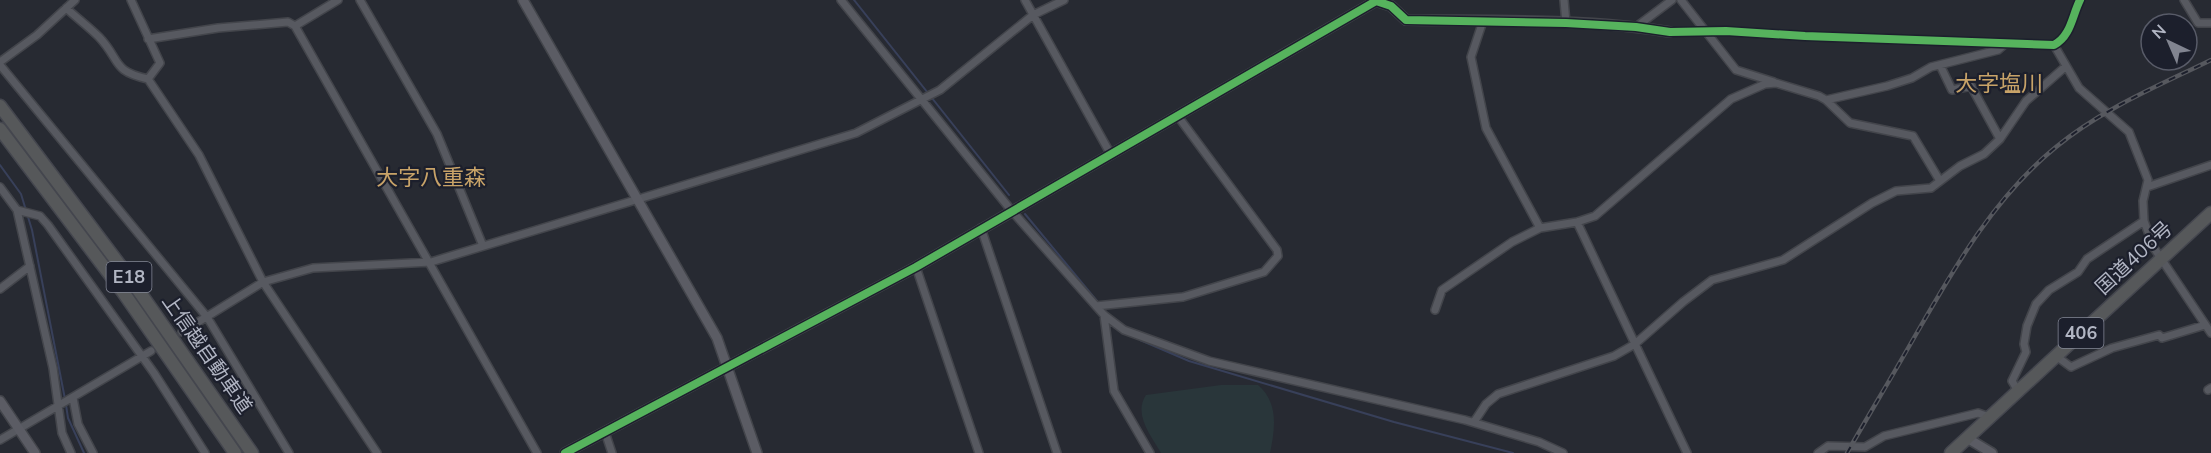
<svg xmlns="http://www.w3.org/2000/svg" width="2211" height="453" font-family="'Nunito Sans','Noto Sans JP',sans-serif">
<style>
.grass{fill:#29363a}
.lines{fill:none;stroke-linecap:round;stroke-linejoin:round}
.stream{stroke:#38405a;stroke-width:2}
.street-casing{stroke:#43454b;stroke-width:10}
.secondary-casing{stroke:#43454b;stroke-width:12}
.highway-casing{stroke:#44464e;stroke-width:15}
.street{stroke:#575960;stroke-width:7}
.secondary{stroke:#5b5c64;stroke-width:9}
.highway{stroke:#56585a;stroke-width:12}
.rail-casing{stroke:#56585e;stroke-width:4.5}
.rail{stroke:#1c1f2c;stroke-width:2;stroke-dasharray:7;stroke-linecap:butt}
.cycleway-casing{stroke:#1c1f2c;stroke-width:11}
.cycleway{stroke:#56b35d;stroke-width:8}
.labels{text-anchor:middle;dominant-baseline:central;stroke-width:4.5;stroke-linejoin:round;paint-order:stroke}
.shield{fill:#1c1f2c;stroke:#848896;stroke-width:1.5}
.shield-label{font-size:18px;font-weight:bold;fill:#b1b5c3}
.street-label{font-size:20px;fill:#b1b5c3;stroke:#1c1f2c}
.quarter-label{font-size:22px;fill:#c8a368;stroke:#1c1f2c}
</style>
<rect width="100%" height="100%" fill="#272a32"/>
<path class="grass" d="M1221,385h37c21,18 17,44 12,68h-109c-10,-17 -28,-39 -15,-58z"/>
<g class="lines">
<path class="stream" d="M854,0l155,195
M0,165l21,29 11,36 33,169
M1025,214l72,87
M1140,340l49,21 205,61 119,31
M66,405l2,13 16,35"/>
<g class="street-casing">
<path id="street" d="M131,0l29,63 -12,16 51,76 64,127 114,171
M360,0l77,134 46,112
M841,0l170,210 93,105 20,15 85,31 256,59 74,22 24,11
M1025,0l85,153
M1564,0l2,23
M1681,0l55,70 38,12
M2184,0l14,23h13
M66,8c11,10 23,19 33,29 22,23 12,34 49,42
M1483,21l-12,36 15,71 54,100
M295,26l43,-26
M1636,27l36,-27
M1670,32l56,-1 79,5 249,9c17,-9 18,-29 26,-45
M148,39l70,-11 70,-6 7,4 242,427
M2054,45l25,43 50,44 19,48 -5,21 1,20 10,27 57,85
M0,62l37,-27 38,-35
M0,65l207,252 82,136
M1940,65l12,25 19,-4 29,53
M1826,100l24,23 63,13 27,45
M0,187l17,23 23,6 8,9 106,148 51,80
M2147,187l64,-22
M17,210l36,158 9,65 9,20
M1577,222l110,231
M981,228l76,225
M916,267l63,186
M0,289l30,-23
M1096,306l87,-9 81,-25 14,-16 -1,-6 -100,-135
M1435,310l7,-20 70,-48 28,-14 37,-6 18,-6 136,-117 34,-15 11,-1 43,13 7,4 61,-14 25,-8 19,-11 67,-17 7,-6
M1104,315l10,76 36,62
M182,332l81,-50 50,-14 118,-6 425,-129 84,-43 93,-75 31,-15
M2056,356l15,11 41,-19 47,-13 3,3 43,-13
M2208,390l3,-2
M2018,391l-6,-10 14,-29 -2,-8 3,-18 9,-22 13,-14 29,-18 9,-13 57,-38
M73,398l5,26 15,29
M1474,422l12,-18 12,-10 116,-38 21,-12 48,-42 29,-22 71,-20 89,-57 24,-12 35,-3 29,-22 24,-12 16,-15 26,-38 39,-34
M605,432l7,21
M0,440l151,-89
M1818,453l10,-7 37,1 19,-11 94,-23 11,4"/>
</g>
<g class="secondary-casing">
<path id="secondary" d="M523,0l194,338 40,115
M0,401l35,52
M1967,438l25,15
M565,453l351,-186 460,-266 15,5 15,14c88,1 178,-2 264,12"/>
</g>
<g class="highway-casing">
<path id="highway" d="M0,106l134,178 118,169
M0,129l123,163 112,161
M1951,453l260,-240"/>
</g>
<use href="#street" class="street"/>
<use href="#secondary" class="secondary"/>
<use href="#highway" class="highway"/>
<g class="rail-casing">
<path id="rail" d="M1847,453c21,-37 43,-73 64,-110 41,-71 81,-144 145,-196 46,-38 102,-61 155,-87"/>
</g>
<use href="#rail" class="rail"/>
<g class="cycleway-casing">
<path id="cycleway" d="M565,453l351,-186 460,-266 15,5 15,14 160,3 70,4 34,5 56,-1 79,5 249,9c17,-9 18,-29 26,-45"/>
</g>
<use href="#cycleway" class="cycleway"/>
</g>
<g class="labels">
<g class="shield">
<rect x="106.5" y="262" width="45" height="30" rx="4.5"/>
<rect x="2058.5" y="318" width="45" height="30" rx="4.5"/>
</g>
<g class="shield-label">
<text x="129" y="277">E18</text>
<text x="2081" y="333">406</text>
</g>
<g class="street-label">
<text transform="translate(2134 258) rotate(-43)">国道406号</text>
<text transform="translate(207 354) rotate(55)">上信越自動車道</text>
</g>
<g class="quarter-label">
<text x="1999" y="84">大字塩川</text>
<text x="431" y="178">大字八重森</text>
</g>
</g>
<g transform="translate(2169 42) rotate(316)"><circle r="28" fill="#1c1f2c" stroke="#585b68" stroke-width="1.5"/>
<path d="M0-4.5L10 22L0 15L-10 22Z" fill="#818490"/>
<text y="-9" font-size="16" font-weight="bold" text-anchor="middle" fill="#b1b5c3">N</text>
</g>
</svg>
